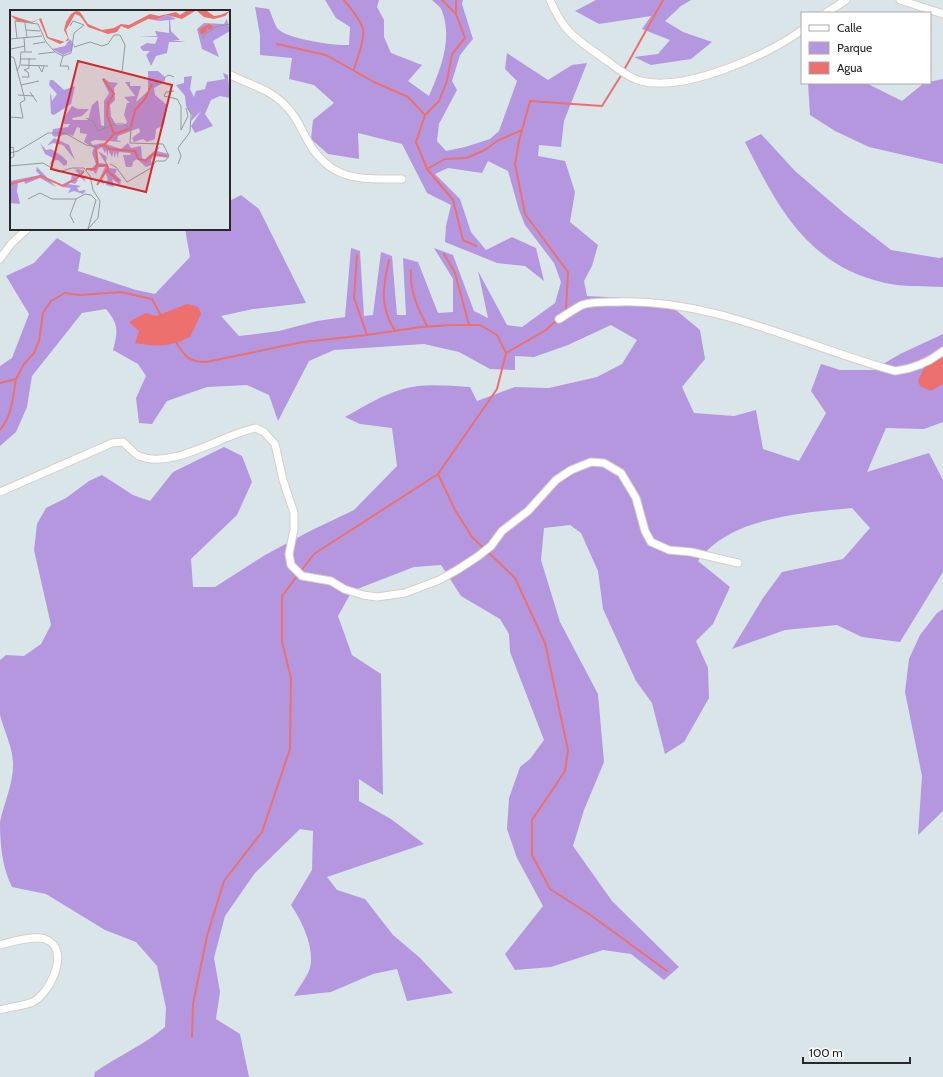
<svg xmlns="http://www.w3.org/2000/svg" width="943" height="1077" font-family="Cabin,sans-serif">
<style>
.green{fill:#b597e0}
.water{fill:#eb706e}
.lines{fill:none;stroke-linecap:round;stroke-linejoin:round}
.stream{stroke:#eb706e;stroke-width:2}
.minor-casing{stroke:#d6cec5;stroke-width:9}
.minor{stroke:#fff;stroke-width:7}
.inset-river{fill:none;stroke:#eb706e;stroke-width:2}
.inset-road{fill:none;stroke:#93999c;stroke-width:1}
.view{fill:#d62828;fill-opacity:0.15;stroke:#d62828;stroke-width:2}
.inset-edge{fill:none;stroke:#282828;stroke-width:2}
</style>
<rect width="100%" height="100%" fill="#dae5ea"/>
<path class="green" d="M325,0h54l-2,7 7,13v17l7,16 31,12 -14,16 21,15c11,-26 24,-56 13,-85 -1,-4 -7,-8 -10,-11h31l-1,4 11,35 -13,16 -8,26 5,9 -18,34 -2,17 9,10 19,-4 25,-8 9,-8 18,-50 -12,-12 2,-16 41,27 24,-15 15,-2 -23,58 -3,26 -22,-2 -1,11 27,5 10,31 -5,30 28,23 -6,21 -8,15 3,15 38,2 46,8 29,24 5,29 -23,28 12,26 40,3 22,-6 7,39 36,12 27,-48 -15,-22 10,-27 19,6h33l27,-16 43,-20v88l-19,7 -38,-1 -19,44 62,-19 14,27v92l-43,70 -38,-5 -25,-12 -52,5 -53,19 31,-51 19,-26 61,-13 27,-31 -18,-20c-50,5 -122,9 -154,53l32,26 -17,37 -17,17 12,27 1,30 -25,44 -19,12 -13,-51 -16,-22 -33,-72 -5,-38 -17,-38 -11,-8 -26,3 -3,32 19,62 38,72 6,68 -20,48 -11,36 39,55 67,66 -15,13 -33,-26 -28,-4 -52,17 -36,3 -10,-16 38,-48 -26,-48 -10,-29 2,-31 11,-31 10,-8 14,-19 -34,-88 -1,-18 -9,-15 -39,-23 -20,-31 -27,2 -62,24 -14,25 14,39 29,19 2,121 -24,-16v22l32,18 33,25 -97,33 10,13 28,9 28,36 26,22 34,36 -46,8 -10,-32 -24,5 -42,18 -37,4c5,-9 13,-19 16,-28 5,-20 -8,-47 -19,-63l21,-35 1,-39 -13,-2 -45,44 -30,43 -11,42 6,34 -4,27 24,15 9,43h-155l1,-5c23,-16 49,-27 70,-45l1,-19 -9,-42 -21,-24 -31,-12 -59,-36 -34,-7c-10,-20 -12,-43 -12,-65 4,-20 14,-39 13,-60 -1,-17 -9,-31 -13,-47 0,-15 0,-39 0,-55l6,-5 18,1 17,-12 10,-19 -17,-75 3,-26 9,-16 20,-10 23,-17 13,-6 31,20 17,6 23,-29 51,-25 18,9 10,26 -15,33 -46,44 2,28h22l50,-32 45,-24 44,-21 43,-44 -5,-38 -32,-4 -15,-7c18,-10 37,-22 58,-28 21,-6 45,-3 67,-2l7,14 38,-14 34,1 48,-11 25,-13 15,-24 -26,-15 -43,20 -34,12 -19,-1v14l-25,-1 -31,-17 -35,-8 -90,6 -25,11 -31,60 -9,-26 -22,-10 -40,2 -40,14 -15,23 -13,-1 -3,-25 10,-22 -8,-12 -25,-14c5,-19 6,-25 -7,-41l-24,4 -50,63 -5,31 -11,25 -16,14v-80l12,-8 17,-44 -23,-38 28,-13 23,-25 24,15 -3,18 58,19 19,4 35,-37 -5,-28h44v-28l12,-6 18,14 47,94 -53,6 -32,7 18,20 40,-5 38,-10 28,-4 6,-69 9,3 4,65 9,-1 8,-63 11,4 5,59h9l-3,-57 15,4 20,51 15,-1v-33l-19,-31 19,7 21,56 14,7 -10,-47 29,54 15,2 33,-24 6,-21 -7,-19 -29,-38 -6,-15 -11,-39 -20,-10 -6,12 -34,-5 -13,6 25,25 11,33 15,18 26,-13 24,11 8,33 -19,-15 -28,-3 -52,-21 1,-16 5,-21 -24,-12 -25,-49 -44,-11 1,26 -31,-5 -17,-15 2,-19 21,-17 -20,-18 -25,-6 3,-21 -32,-3v-20l-5,-28 14,2c3,6 5,15 9,20 10,10 57,17 71,16l1,-18 -14,-9z
M596,0h95l-10,6 -16,15 18,11 29,10 -21,17 -40,6 -17,-8 24,-3 12,-14 -28,-11 9,-13 -52,8 -24,-13z
M943,79v85l-74,-17 -34,-16 -25,-16 -2,-32h58l36,18 22,-18z
M761,134l34,37 50,43 46,36 48,8 4,-1v30c-18,-1 -40,0 -58,-4 -78,-18 -107,-75 -140,-141z
M943,609v202l-25,24 4,-59 -17,-84 4,-33 11,-24 17,-22z"/>
<path class="water" d="M187,304l11,3 3,7 -11,23c-21,10 -33,10 -55,6l4,-12 -10,-9 17,-9 10,3z
M943,356v28l-12,7 -11,-5 -2,-6 6,-12z"/>
<g class="lines">
<path class="stream" d="M344,0c5,6 17,21 19,29 2,10 -6,31 -9,40
M442,0l13,13
M456,0v14l9,24 -13,16 -5,27 -8,20 -14,14 -9,27 11,27 18,-10 21,-1 19,-8 12,-9 25,-11
M277,44l49,11 48,27 34,15 17,18
M624,70l39,-70
M427,169l26,31 10,40 13,6
M444,254l11,19 14,52
M357,255l-3,43 13,37
M389,260c-6,27 -10,45 6,71
M411,270c-1,21 6,37 16,56
M566,311l2,-39 -43,-58 -10,-50 4,-23 11,-40 72,5 20,-32
M176,342c9,15 13,20 30,20l97,-20 64,-7 54,-8 31,-2h28l17,10 9,18 40,-23 11,-10
M0,383l16,-4 8,-15 10,-11 5,-12 4,-28 8,-12 14,-8 15,2 41,-3 31,7 9,17
M0,430c12,-14 13,-33 16,-51
M438,474l17,36 17,27 43,41 30,65 23,107 -3,21 -33,49v35l18,34 39,25 78,57
M192,1037l1,-33 14,-68 17,-55 38,-49 28,-83 1,-71 -9,-36v-46l32,-42 124,-80 59,-85 9,-36"/>
<g class="minor-casing">
<path id="minor" d="M550,0c13,30 23,37 49,55 13,9 27,22 42,26 44,11 125,-25 161,-51
M900,0l43,14
M826,13l20,-13
M229,74c19,11 38,13 55,30 12,11 17,25 25,39 23,39 53,36 93,36
M0,259l11,-15 16,-15
M559,319c7,-4 15,-10 23,-14 11,-4 25,-3 36,-3 98,-3 185,44 277,69 18,-2 34,-9 48,-20
M0,492l112,-49 11,-1c5,4 11,12 16,14 34,14 84,-22 117,-28l8,4 11,12 8,36 11,33v16l-5,25 2,11 11,11 29,5 13,8 19,6 14,2 28,-4 34,-13 18,-10 20,-13 14,-11 11,-15 26,-20 28,-31 15,-10 20,-8 13,1 17,10 15,25 9,33 6,11 18,8 22,2 47,11
M0,945c11,-3 34,-10 45,-6 27,10 5,54 -12,63 -10,4 -23,5 -33,8"/>
</g>
<use href="#minor" class="minor"/>
</g>
<g transform="translate(10 10)">
<rect width="220" height="220" fill="#dae5ea"/>
<path d="M158,5l8,4 -6,1 1,11 9,9h-8l14,2h-17l-2,11 -11,3 -5,10 -5,-11 4,-4h-7l-3,-4 7,-4 8,1 3,-7h-20l19,-1 -2,-5 14,2v-13l-10,1 -11,-2h10zM217,9l3,12 -17,10 6,16 -17,-8 -5,-20 7,-6 20,1zM60,29l5,7 -2,-1 -1,6 -9,4 -11,-6 13,-3zM138,61h10l7,6 -2,6 -9,5 1,7 12,10 -3,20 -8,4 -1,10 -8,3 -4,-3 -9,3 -2,-4 8,-6 -1,-4 -21,8 -1,4 5,2 -27,-2 -5,2 3,3 10,-2 18,6 7,-6 3,5 10,-2 1,12 3,1 15,-13 -3,5 12,3v4l-16,-2 -2,4 1,5 -6,2 -9,-8 -4,3 -1,5h-6l-3,-12h8l-1,-2 -11,-1 -2,7v-7l-3,6v-7l-2,6 -4,-7v7l-2,-7 -1,3 -3,-6 -5,3 2,13 7,1 -8,-13 9,6 -1,4 3,7 8,1 -2,5 6,6 -1,5 -8,-6 2,8 -8,-2 2,-6 -3,-7 -3,6 2,7 -3,-3 -4,3 8,-18h-6l-3,7 -3,-3h-4l7,-7 -4,-11 2,-5 -10,-6 3,-8 -7,-1v-5l-3,-1 -4,9 -5,-2 -13,3 -3,-2 1,-6 15,-2 2,-3h-6l-1,-5 9,-13 6,3h11l-7,7 -10,2 1,2h15l4,-15 6,-5 3,25 3,1v-25l5,-8 -7,-14 2,-1 5,4 9,1 -4,5 1,12 -5,5 1,11 5,9h9l2,-3 -3,-7 3,-12h3l-6,-6 11,-1 -10,-14h5v4h11l-5,16 12,-11zM213,63l5,2 2,23 -10,-2 -9,4 -6,14 8,12 -18,7 -4,-7 10,-15 -10,10 1,-6 -6,-9 -1,-10 -9,-11 8,-2v-6l8,-1 -2,13 4,8 2,-6 9,-2 2,-7 18,-3zM40,70h3l11,10 11,-4 -4,18 -17,11 -3,-1 -1,-18 1,-3 1,8 5,-7 -8,-9zM44,128l15,7 6,15 -12,-15 -10,-2 -6,3zM30,133l6,7 5,-1 11,7 5,5v3l-3,2 -6,-6 -6,1 -1,4 -1,-2 3,-5 -8,-4zM27,157l19,20 -16,-9 -15,6 -1,-3 -6,1 -1,9 3,13 -10,-1v-22l30,-6 -4,-4zM68,159l6,2 -4,1 1,3 7,2 -4,1 2,4 -8,-6 -3,2 3,2 -3,4 -6,-2 -1,2 13,2 -4,2 2,3 7,-1 -3,4 -9,-3 -6,2 3,-5 -9,-1 1,-3 8,-4 1,-6h7l-4,-4z" fill="#b597e0"/>
<path d="M66,1l4,1 8,12 14,6 12,-2 7,-4 8,1 21,-11 9,2 17,-4 4,3 6,-4h9l-13,8 -15,-4 -9,4h-10l-20,10 -7,-3 -4,6 -9,2 -20,-7 -8,-11 -5,-2 -9,16 3,10 -9,4 -13,-6 -8,-19 -7,4 -15,-2 -7,-6 22,7 9,-4 7,19 17,5 3,-4 -4,-8 2,-8 5,-8zM187,1h10l5,5h6l12,-5 -5,5 -11,3 -10,-2zM199,14l5,3 -5,3 -2,-2v4l-6,3 -2,-6z" fill="#eb706e"/>
<path class="inset-river" d="M195,1l9,6 7,-1M93,69l11,15 -6,9 -1,12 7,19M121,117l4,-17 10,-11 7,-15M94,135l10,-11 15,-5M89,136l5,-1 5,4 26,2 3,8 8,2 7,-7 14,2M76,159h9l2,-4 -1,-17M96,160l13,11M0,174l31,-8 22,10 14,-8 7,-7M87,175l11,-17 -1,-3 -9,1"/>
<path class="inset-road" d="M5,11l23,3 8,18 9,10 8,4 8,-3 3,-20 10,-8 -11,-4 -3,5M5,11l2,17M15,13l2,14M16,20l14,1M14,27l1,15M0,29l32,-3M193,29l1,-4 12,-8 14,-3M23,34l12,-2M64,37l16,-5 12,4 6,-2 6,-9h6l5,10 -3,27M1,39l14,-3M28,44l17,-2M0,46l4,2 11,42 -5,3 3,15 -13,-1M53,46l-3,10h8l1,4M10,49h16M11,55l27,1M28,55l4,7 2,-6M7,61l3,-6 1,-13h11M12,67h7l-1,-5 -4,-2 5,-2v-10M154,71l1,-4 4,-2 5,2M11,75l18,-4M164,81l-8,1 -2,4 13,3 4,7v24M20,82l7,10M8,85l16,1M76,108l8,4 4,9 16,-7h10l7,5 -1,14 33,1 6,12 -4,5h-9l-5,7 -24,14 -11,-15 -6,-3M171,120l7,-14 -2,-8M0,138l3,-1 1,9 -4,3M0,143l8,-2 30,-18h17l21,12 12,2M168,154l3,-8 -3,-8 12,-16 1,-18 -4,-7M0,156l33,-3 16,9 13,-4h12l6,8 3,14 7,11 -2,17 -10,11M18,189l12,-6 12,6h24M64,213l-4,-8 6,-16 9,-5 6,1 5,5 -8,29"/>
<path class="view" d="M68,51l94,24 -26,107 -95,-23z"/>
<rect width="220" height="220" class="inset-edge"/>
</g>
<rect x="801" y="12" width="130" height="72" fill="#ffffff" stroke="#a9a9a9"/>
<rect x="809" y="25" width="20" height="6" fill="#ffffff" stroke="#a9a9a9"/>
<text x="837" y="32" font-size="12" fill="#282828">Calle</text>
<rect x="809" y="42" width="20" height="12" fill="#b597e0" stroke="#a9a9a9"/>
<text x="837" y="52" font-size="12" fill="#282828">Parque</text>
<rect x="809" y="62" width="20" height="12" fill="#eb706e" stroke="#a9a9a9"/>
<text x="837" y="72" font-size="12" fill="#282828">Agua</text>
<path d="M803 1057v6h107v-6" fill="none" stroke="#282828" stroke-width="2"/>
<text x="809" y="1057" font-size="12" fill="#282828" stroke="#ffffff" stroke-width="3" paint-order="stroke">100 m</text>
</svg>
